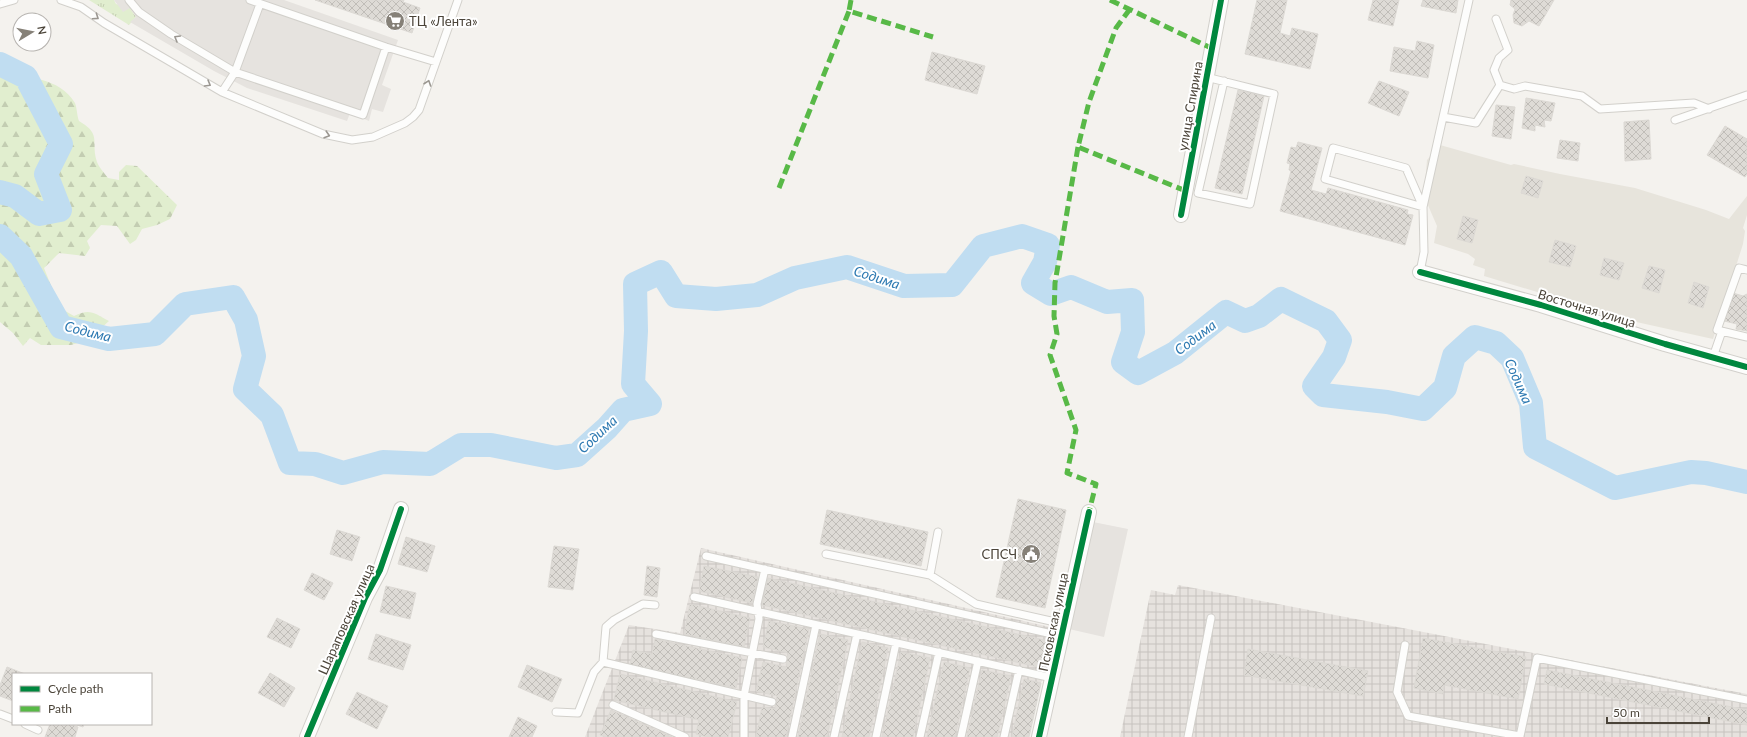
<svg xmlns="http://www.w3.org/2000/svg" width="1747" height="737" font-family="Lato,sans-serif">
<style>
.residential{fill:#e7e4dc}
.industrial{fill:url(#industrial-grid)}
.grass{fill:url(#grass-tufts)}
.forest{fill:url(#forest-firs)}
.parking{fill:#e6e3df}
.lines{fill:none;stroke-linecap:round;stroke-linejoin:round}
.river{stroke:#c0ddf1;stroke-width:24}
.building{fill:url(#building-cross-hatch);stroke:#dcd9d4}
.lane-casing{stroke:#d2d0cb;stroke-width:9}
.street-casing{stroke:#d2d0cb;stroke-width:16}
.lane{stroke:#fdfdfc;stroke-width:7}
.street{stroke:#fdfdfc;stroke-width:14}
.quiet{stroke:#58b947;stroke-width:5;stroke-dasharray:10 5;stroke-linecap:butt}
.cycleway-casing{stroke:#fff;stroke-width:8}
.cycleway{stroke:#00873e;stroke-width:6}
.oneway{stroke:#9b9791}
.labels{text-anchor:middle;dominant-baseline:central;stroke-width:4;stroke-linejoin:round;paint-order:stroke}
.poi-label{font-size:13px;fill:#4b4439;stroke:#fff;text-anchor:start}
.street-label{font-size:13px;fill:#4b4439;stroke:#fff}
.water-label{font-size:14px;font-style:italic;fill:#2e7ab2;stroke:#fff}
</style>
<defs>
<pattern id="industrial-grid" width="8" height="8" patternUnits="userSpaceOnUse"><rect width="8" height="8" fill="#e6e2de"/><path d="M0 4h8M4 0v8" fill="none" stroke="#c7c3bf"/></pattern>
<pattern id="grass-tufts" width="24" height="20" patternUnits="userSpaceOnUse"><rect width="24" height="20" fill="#e1eecf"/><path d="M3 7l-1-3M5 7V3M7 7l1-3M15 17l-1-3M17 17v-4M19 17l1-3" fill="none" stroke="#c3cdb2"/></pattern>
<pattern id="forest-firs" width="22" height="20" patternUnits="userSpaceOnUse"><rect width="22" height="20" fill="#e1eecf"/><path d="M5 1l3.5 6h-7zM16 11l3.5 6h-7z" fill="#c3cdb2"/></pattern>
<pattern id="building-cross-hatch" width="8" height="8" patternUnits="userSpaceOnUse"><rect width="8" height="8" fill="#dedbd6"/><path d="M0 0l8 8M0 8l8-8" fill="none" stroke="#c0bdb8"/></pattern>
</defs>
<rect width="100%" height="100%" fill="#f4f2ee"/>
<path class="residential" d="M1440,145l71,20 3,-1 46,10 75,14 71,22 23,9 18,-23v19l-4,13 2,3 -2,13 -30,95 -135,-30 -1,-5 -93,-28 1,-7 -12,-4 2,-6 -7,-5 -34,-11 3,-17 -13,-30 3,-36z"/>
<path class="industrial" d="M701,548l349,79 3,15 -6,27 -6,14 -12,54h-444l44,-112 51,8z
M1178,585l569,109v43h-627l31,-147 24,5z"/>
<path class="grass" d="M89,0h25l2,4 14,4 6,9 -7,8z"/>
<path class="forest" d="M0,73c25,4 60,4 75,30 2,5 2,13 4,18 24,14 11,21 18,41 2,5 7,11 11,16l11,2v-8l7,-7 11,1 40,39 -7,14 -13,6 -15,4 -6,11 -6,4 -13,-18 -16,-1 -14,16 3,7 -5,8 -26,-3 -15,15 16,40 14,8c16,-8 20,-3 35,5l-21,19 -17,5h-30l-11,-7 -7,8 -10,-13 -13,-11z"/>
<path class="parking" d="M114,0h170l114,40 -16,45 9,4 -8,23 -11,-3 -3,12 -19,-8 -3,8 -100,-33 -33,-17 -84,-49 6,-5 -6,-9 -7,4z
M1093,522l35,7 -24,108 -35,-8z"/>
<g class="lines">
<path class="river" d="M0,64l26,13 35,67 -15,30 14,36 -21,4 -24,-18 -15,-4
M0,236l21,20 40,71 48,12 46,-5 30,-30 48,-7 13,23 8,36 -9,33 27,26 18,48 25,1 28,9 40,-11 47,2 31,-19h30l65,13 21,-3 30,-27 16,-18 27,-6 -17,-20 3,-53 -1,-47 26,-12 15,24 40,3 41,-4 38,-17 52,-11 57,19 48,-1 31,-39 39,-10 26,9 -3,17 -12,21 18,11 20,-7 36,15 25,-2 1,32 -10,30 15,11 37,-20 51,-41 19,9 14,-5 22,-17 45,22 14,19 -6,17 -20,29 9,9 64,7 36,7 22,-21 9,-32 21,-19 21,6 16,15 19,45 4,44 80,41 76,-16 15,1 41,9"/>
</g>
<path class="building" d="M315,0h89l-1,2 17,6 -8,25z
M1257,0h30l-7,33 10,3 2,-8 26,6 -8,35 -65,-15z
M1373,0h26l-6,26 -25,-6z
M1423,0h35l-2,13 -35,-7z
M1511,0h43l-15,26 -10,-5 -7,5 -8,-3 -1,-8 2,-6 -5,-4z
M1417,41l17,4 -6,33 -38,-7 4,-24 21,4z
M932,52l53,14 -8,28 -52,-14z
M1379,81l30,11 -10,24 -31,-13z
M1238,90l26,6 -22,98 -27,-6z
M1526,98l29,5 -4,18 -7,-1 1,7 -10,-2v6l-13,-3z
M1496,105l19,2 -4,32 -19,-3z
M1649,120l2,39 -26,2 -1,-39z
M1725,126l22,13v35l-2,3 -38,-22z
M1560,140l20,3 -2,18 -21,-3z
M1298,142l24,6 -11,42 15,4 2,-6 80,22 -1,4 6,1 -8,30 -125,-34 11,-40 -2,-1 1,-6 -3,-1 4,-16 5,1z
M1526,176l17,5 -5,17 -17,-5z
M1463,216l15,4 -6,23 -15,-4z
M1555,240l21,6 -6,21 -21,-5z
M1604,258l20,5 -5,17 -19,-5z
M1649,266l16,4 -6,23 -17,-5z
M1694,282l15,5 -6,21 -15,-5z
M1733,293l10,3 4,-2v37l-11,-2 1,-5 -13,-3 6,-22z
M1018,499l48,11 -21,98 -49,-11z
M827,510l101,22 -7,34 -101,-22z
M337,530l23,7 -8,24 -22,-7z
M406,537l29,9 -8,26 -29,-8z
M554,546l25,3 -6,41 -25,-3z
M647,566l13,2 -3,29 -13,-2z
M704,566l54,11 -6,26 -53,-12z
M312,573l21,10 -9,17 -20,-10z
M768,578l285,64 -6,27 -285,-64z
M386,586l30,7 -6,26 -30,-7z
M690,604l60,14 -6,29 -60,-13z
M277,618l23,11 -9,19 -24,-11z
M769,621l40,8 -23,108h-30l6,-30 13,2 2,-13 -21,-5 7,-29 23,5 2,-14 -25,-6z
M376,634l35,11 -8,25 -35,-11z
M820,634l28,6 -21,97h-29z
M1423,638l103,19 -8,42 -74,-14 -1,9 -29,-6z
M655,639l87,19 -6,30 -106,-23 3,-15 19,4z
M862,642l26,6 -19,89h-27z
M1248,649l120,22 -5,25 -119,-21z
M901,652l29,6 -17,79h-31z
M944,662l26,6 -15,69h-28z
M527,665l35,14 -10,23 -34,-15z
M7,667l18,7h-12v27l-13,-5v-11z
M982,670l29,6 -14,61h-30z
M1547,670l200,40v15l-203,-41z
M270,673l25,15 -11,19 -26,-14z
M620,674l117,28 -9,35h-21l-11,-3 3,-14 -85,-20z
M1024,679l17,4 -12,54h-17z
M357,692l31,14 -11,23 -31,-15z
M611,710l61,27h-66l-6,-2z
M518,717l19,9 -5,11h-23z
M50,724h19l9,3 -3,10h-30z
M74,724h10l-1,3z"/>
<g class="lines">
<g class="lane-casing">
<path id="lane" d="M61,0l20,7 23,16 118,69 101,42 29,6 21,-3 32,-14 8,-6 6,-7 39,-110
M129,0l10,12 32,22 64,38 128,43 23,-68
M250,0l136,47 50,15
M0,4l14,-4
M1206,77l68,17 -24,110 -52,-11 26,-112
M1500,85l14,4 11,-3 57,10 18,13 94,-6 15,6
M222,92l13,-20 25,-68
M1443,117l33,6 24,-38 -6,-15 5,-12 9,-8 -12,-31
M1675,120l72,-25
M1423,207l46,-207
M1747,270l-8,-2 -22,62 30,7
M1420,272l4,-20 -1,-45 -98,-28 8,-31 73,20 17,39
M1713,357l9,-26
M826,554l104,21 46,29 88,20
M706,556l355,80
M930,575l8,-43
M694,597l358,81
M656,634l127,25
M1405,645l-8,47 11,24 112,20 17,-78 210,42
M603,662l169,40
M613,705l72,32
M556,712l22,1 16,-41 9,-10 3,-35 8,-7 29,-16 12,1
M0,714l13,5
M25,724l13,6
M744,737v-41l15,-77 -2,-15 8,-35
M792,737l24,-112
M834,737l23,-103
M876,737l20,-94
M920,737l19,-85
M961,737l17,-76
M1004,737l15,-67
M1188,737l23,-119"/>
</g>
<g class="street-casing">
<path id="street" d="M1181,215l40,-215
M1420,272l121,33 124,39 82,23
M307,737l58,-139 15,-28 21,-61
M1039,737l50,-225"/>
</g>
<use href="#lane" class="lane"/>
<use href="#street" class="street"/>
<path class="quiet" d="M851,0l-2,11 84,26
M1110,0l101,48
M1130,9l-14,19 -27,74 -11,45 108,44
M1078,147l-23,136 -1,33 3,18 -7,21 26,75 -9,43 29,11 -7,28
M779,188l70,-177"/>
<g class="cycleway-casing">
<path id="cycleway" d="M1181,215l40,-215
M1420,272l121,33 124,39 82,23
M307,737l58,-139 15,-28 21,-61
M1039,737l50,-225"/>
</g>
<use href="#cycleway" class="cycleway"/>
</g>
<defs><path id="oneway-chevron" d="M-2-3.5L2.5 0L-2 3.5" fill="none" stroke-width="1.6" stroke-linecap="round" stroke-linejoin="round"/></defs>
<g class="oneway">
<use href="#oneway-chevron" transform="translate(96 17) rotate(34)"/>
<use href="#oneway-chevron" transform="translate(177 38) rotate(-150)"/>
<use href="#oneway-chevron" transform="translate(428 83) rotate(-71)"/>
<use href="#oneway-chevron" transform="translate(208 84) rotate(30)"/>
<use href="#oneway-chevron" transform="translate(327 135) rotate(17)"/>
</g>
<defs>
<g id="supermarket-disc" transform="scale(1)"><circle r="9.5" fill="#868178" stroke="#fff"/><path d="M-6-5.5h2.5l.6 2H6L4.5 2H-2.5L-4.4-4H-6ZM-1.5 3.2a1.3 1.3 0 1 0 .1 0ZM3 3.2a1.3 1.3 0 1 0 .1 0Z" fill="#fff"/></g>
<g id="civic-disc" transform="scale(1)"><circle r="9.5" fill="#868178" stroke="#fff"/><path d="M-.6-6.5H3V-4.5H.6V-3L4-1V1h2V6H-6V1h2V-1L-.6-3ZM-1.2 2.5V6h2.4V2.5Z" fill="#fff"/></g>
</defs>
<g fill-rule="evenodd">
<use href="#supermarket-disc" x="395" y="21"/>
<use href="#civic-disc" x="1031" y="554"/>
</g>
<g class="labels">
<g class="poi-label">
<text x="409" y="21">ТЦ «Лента»</text>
<text x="1017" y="554" text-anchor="end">СПСЧ</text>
</g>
<g class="street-label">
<text transform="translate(1190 106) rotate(-80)">улица Спирина</text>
<text transform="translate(1587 308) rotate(17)">Восточная улица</text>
<text transform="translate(346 619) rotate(-66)">Шараповская улица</text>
<text transform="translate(1053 622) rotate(-78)">Псковская улица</text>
</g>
<g class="water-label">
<text transform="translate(877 277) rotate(18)">Содима</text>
<text transform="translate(88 331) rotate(14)">Содима</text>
<text transform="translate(1195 337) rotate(-37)">Содима</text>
<text transform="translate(1519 381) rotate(66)">Содима</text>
<text transform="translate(597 434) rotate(-43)">Содима</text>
</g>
</g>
<rect x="12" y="673" width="140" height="52" fill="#ffffff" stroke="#b7b4b0"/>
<rect x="20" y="686" width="20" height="6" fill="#00873e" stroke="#b7b4b0"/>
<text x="48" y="693" font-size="12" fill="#4b4439">Cycle path</text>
<rect x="20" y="706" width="20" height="6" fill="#58b947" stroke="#b7b4b0"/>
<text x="48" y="713" font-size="12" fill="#4b4439">Path</text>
<g transform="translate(32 32) rotate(80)"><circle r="19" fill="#ffffff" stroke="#b7b4b0"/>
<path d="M0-3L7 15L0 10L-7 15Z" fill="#868178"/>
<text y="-6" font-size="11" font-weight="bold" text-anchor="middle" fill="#4b4439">N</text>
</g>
<path d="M1607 717v6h102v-6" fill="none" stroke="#4b4439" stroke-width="2"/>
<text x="1613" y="717" font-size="12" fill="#4b4439" stroke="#ffffff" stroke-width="3" paint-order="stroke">50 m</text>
</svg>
